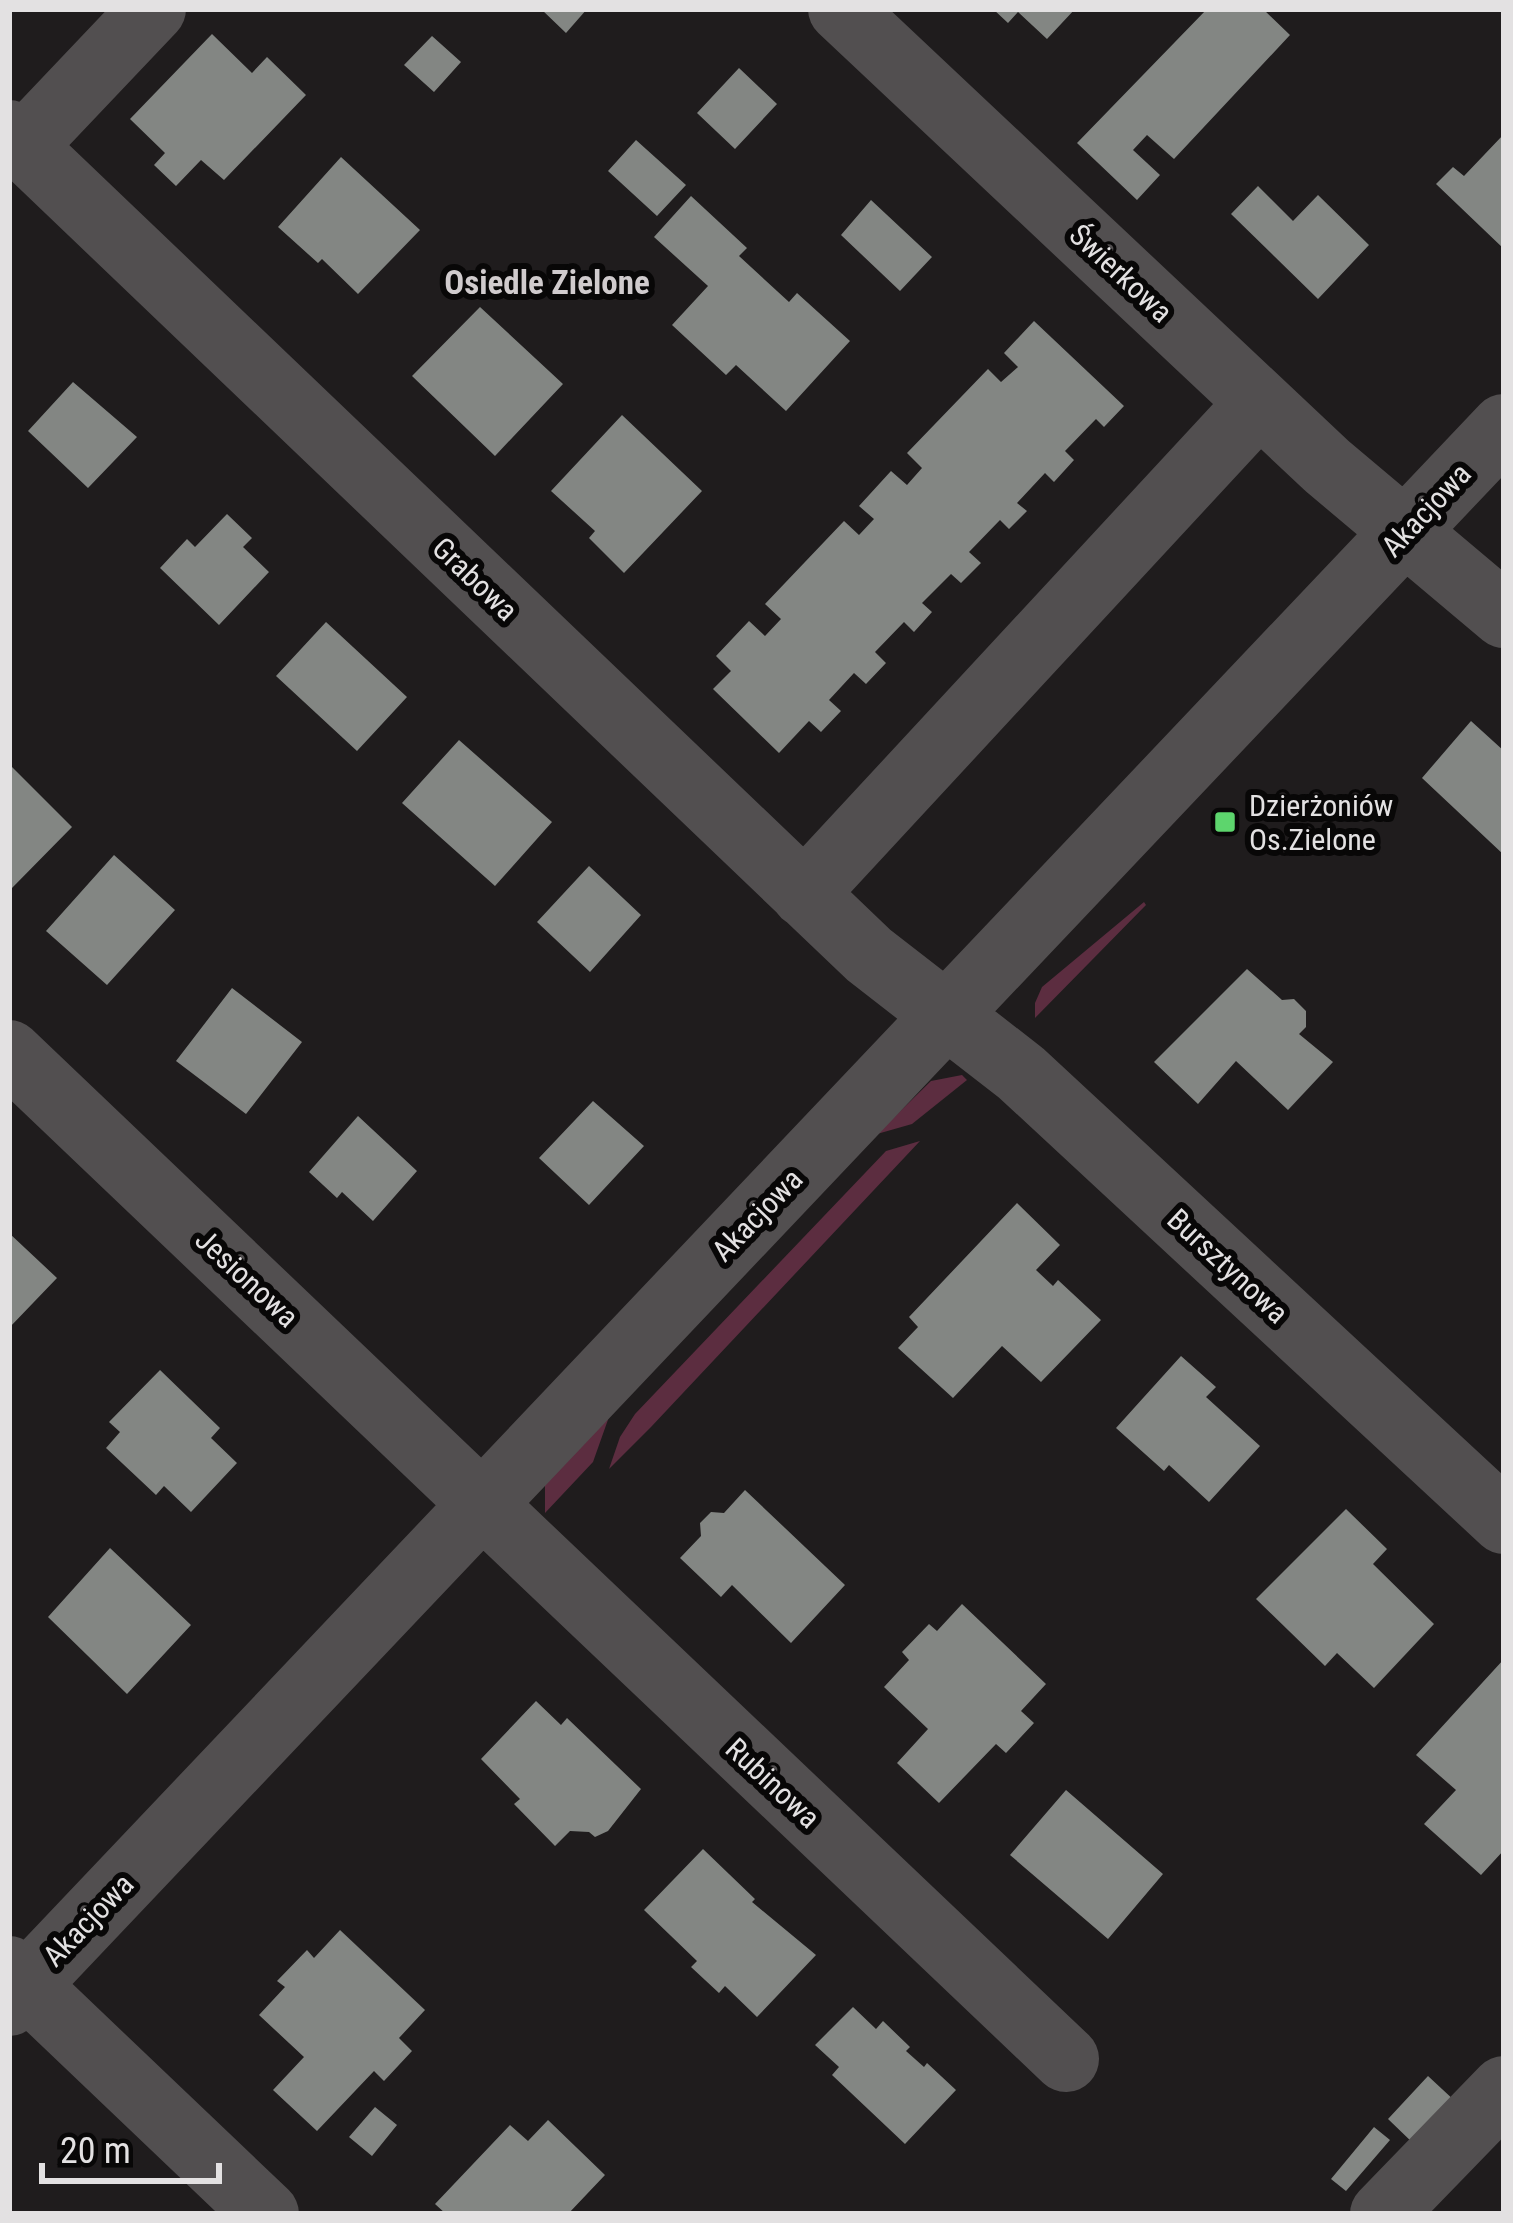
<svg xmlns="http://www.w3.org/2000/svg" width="1513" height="2223" font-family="'Roboto Condensed',sans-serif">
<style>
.green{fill:#5c2d40}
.building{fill:#838683}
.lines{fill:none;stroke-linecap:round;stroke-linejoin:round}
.minor{stroke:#524f50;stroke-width:66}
.poi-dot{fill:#5dd56d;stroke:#080707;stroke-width:4.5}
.labels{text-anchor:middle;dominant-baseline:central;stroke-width:12;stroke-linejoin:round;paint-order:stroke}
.street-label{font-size:30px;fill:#e3e1e2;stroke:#080707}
.poi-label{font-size:30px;fill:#e3e1e2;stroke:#080707;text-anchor:start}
.neighbourhood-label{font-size:33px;font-weight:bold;fill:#d0cbcd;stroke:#080707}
</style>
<rect width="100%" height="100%" fill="#1f1c1d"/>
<path class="green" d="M1144,902l2,3 -111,113v-15l7,-16z
M962,1075l5,5 -55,44 -35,10 54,-53z
M920,1141l-269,286 -42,42 11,-32 15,-23 251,-263z
M610,1414l-17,48 -48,51v-29z"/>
<path class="building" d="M541,9h46l-21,24z
M993,9h82l-28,30 -29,-27 -10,11z
M1207,9h56l27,26 -116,124 -27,-24 -14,15 27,25 -23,25 -60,-57z
M212,34l40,39 15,-16 39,38 -82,85 -23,-20 -25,26 -22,-21 11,-12 -35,-34z
M432,36l29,26 -27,30 -30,-27z
M739,68l38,36 -42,45 -38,-36z
M1504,134v115l-68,-65 17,-17 11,9z
M636,140l50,45 -29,31 -49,-45z
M341,157l79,73 -62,64 -36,-35 -4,4 -40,-36z
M1258,186l35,35 25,-26 51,50 -51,54 -87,-85z
M691,196l56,52 -8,8 50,46 8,-9 53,48 -64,70 -50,-46 -10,10 -54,-50 36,-39 -54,-49z
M871,200l61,57 -32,34 -59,-56z
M480,307l83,77 -68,72 -83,-80z
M1034,321l90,85 -20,21 -8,-8 -31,32 9,9 -20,22 -9,-9 -28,30 10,8 -18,18 -9,-9 -31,32 12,11 -20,20 -10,-9 -29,29 10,9 -18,20 -10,-10 -29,30 11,11 -20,21 -12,-11 -25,27 12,11 -20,21 -12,-11 -30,32 -66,-64 18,-18 -15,-15 33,-35 16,15 16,-17 -16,-15 79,-83 15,14 15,-16 -15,-13 32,-35 16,14 15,-17 -15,-15 81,-84 13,13 17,-15 -14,-14z
M73,382l64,55 -49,51 -60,-57z
M622,415l80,76 -78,82 -35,-35 6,-7 -44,-40z
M227,514l25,24 -9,9 26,25 -50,53 -59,-57 27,-29 8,8z
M326,622l81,75 -50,54 -81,-75z
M1471,721l33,30v104l-82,-77z
M459,740l93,82 -57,64 -93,-83z
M9,764l63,63 -60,61 -3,-3z
M114,855l61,55 -68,75 -61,-54z
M589,866l52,49 -51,57 -53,-50z
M1247,969l35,31 12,-1 12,12v16l-7,7 34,28 -45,48 -52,-49 -38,43 -44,-42z
M232,988l70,54 -56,72 -70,-53z
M593,1101l51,45 -55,59 -50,-47z
M358,1116l59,55 -44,50 -31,-29 -5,6 -28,-26z
M1017,1203l43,42 -24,25 17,16 5,-6 43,40 -60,62 -39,-36 -49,52 -55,-50 20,-21 -9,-10z
M9,1233l48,45 -48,50z
M1181,1356l35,31 -10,10 54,49 -51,56 -40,-37 -5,6 -48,-43z
M160,1370l60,58 -9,10 26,25 -46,49 -27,-26 -8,9 -50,-47 14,-16 -11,-10z
M745,1490l100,95 -54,58 -59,-58 -11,12 -41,-39 21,-22 -1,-13 11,-11 13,1z
M1346,1509l41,40 -14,15 61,60 -60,64 -37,-35 -12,13 -69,-67z
M110,1548l81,77 -64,69 -79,-77z
M962,1604l84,80 -25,27 13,12 -28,30 -10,-9 -57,59 -42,-40 31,-34 -44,-42 25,-27 -7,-8 27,-28 8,7z
M1504,1659v191l-23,25 -57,-51 32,-34 -40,-35z
M536,1701l25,24 6,-7 74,71 -33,42 -13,6 -6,-5 -19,-1 -15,15 -41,-42 6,-5 -39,-40z
M1066,1790l97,84 -55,65 -98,-84z
M703,1849l52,50 -3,3 64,53 -59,62 -32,-31 -6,7 -28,-26 6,-6 -53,-51z
M340,1930l85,80 -26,28 13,13 -28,30 -10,-10 -57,60 -44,-41 31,-33 -45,-42 26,-28 -8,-6 30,-31 7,8z
M853,2007l23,22 7,-8 27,26 -4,4 18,16 3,-4 29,27 -51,54 -73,-69 7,-8 -24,-22z
M1428,2076l28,26 -41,43 -27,-26z
M375,2107l22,18 -25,31 -23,-19z
M548,2120l57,55 -37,39h-122l-11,-10 75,-79 18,16z
M1374,2127l16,13 -44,51 -15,-12z"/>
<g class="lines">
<path class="minor" d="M841,9l486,457 177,149
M9,133l860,822 152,118 483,448
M23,146l130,-137
M804,894l455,-491
M9,1053c353,335 703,672 1057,1006
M9,1969l257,245
M9,2003l1495,-1576
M1383,2214l121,-125"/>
</g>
<rect class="poi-dot" x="1213" y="810" width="24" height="24" rx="6"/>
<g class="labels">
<g class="street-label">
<text transform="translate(1121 273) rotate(43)">Świerkowa</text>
<text transform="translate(1426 510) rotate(-47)">Akacjowa</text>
<text transform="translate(475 579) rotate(44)">Grabowa</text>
<text transform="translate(757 1215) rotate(-46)">Akacjowa</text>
<text transform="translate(1228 1266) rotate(43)">Bursztynowa</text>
<text transform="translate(247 1278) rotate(43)">Jesionowa</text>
<text transform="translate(773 1783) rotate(43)">Rubinowa</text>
<text transform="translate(88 1920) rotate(-46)">Akacjowa</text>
</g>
<g class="poi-label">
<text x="1249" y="805">Dzierżoniów<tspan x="1249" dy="34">Os.Zielone</tspan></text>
</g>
<g class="neighbourhood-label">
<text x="547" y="282">Osiedle Zielone</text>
</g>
</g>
<rect width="1513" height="2223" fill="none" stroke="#e3e1e2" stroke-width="24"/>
<path d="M42 2163v18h177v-18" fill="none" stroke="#e3e1e2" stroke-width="6"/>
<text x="60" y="2163" font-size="36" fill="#e3e1e2" stroke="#080707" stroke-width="9" paint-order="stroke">20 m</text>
</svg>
